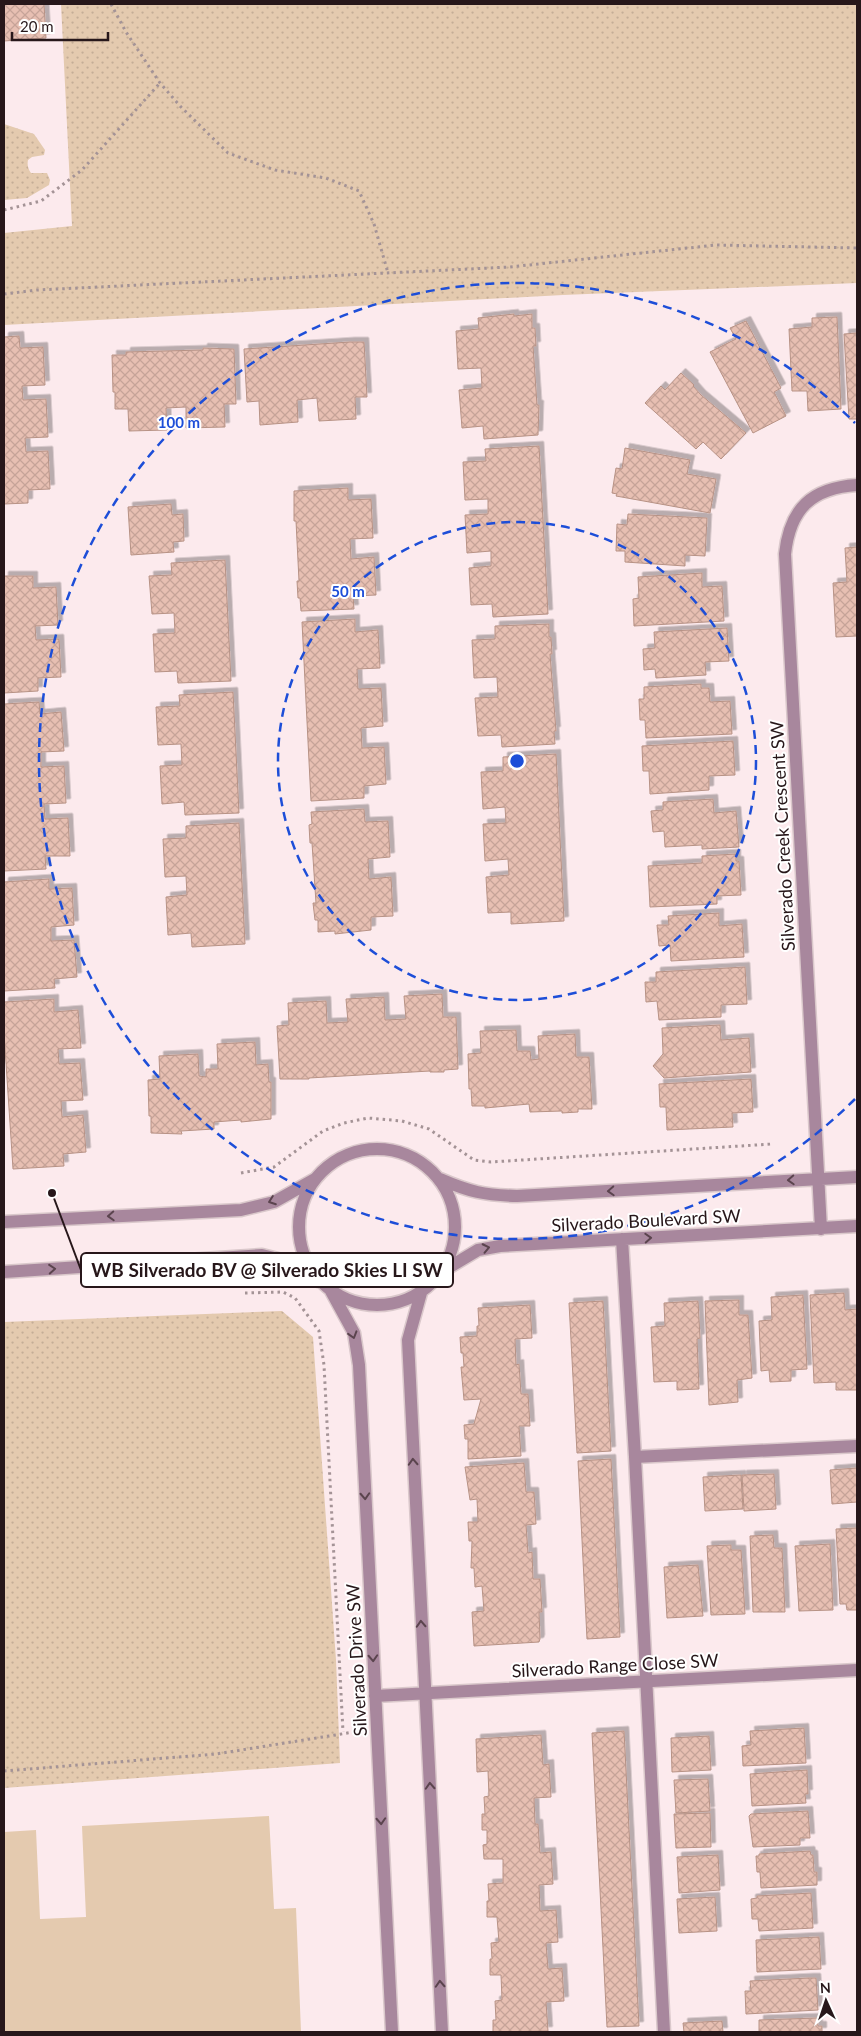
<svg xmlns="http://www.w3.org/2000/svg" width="861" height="2036" font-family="Lato,sans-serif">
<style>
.green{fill:url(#green-dots)}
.pitch{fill:#e4caaf}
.building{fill:url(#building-cross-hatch);stroke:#b79285;filter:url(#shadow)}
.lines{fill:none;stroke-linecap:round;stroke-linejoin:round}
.minor-casing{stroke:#dac8cb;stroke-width:15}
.path{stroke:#a49396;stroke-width:3;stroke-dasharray:2.5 4;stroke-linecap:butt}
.minor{stroke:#a8879d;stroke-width:12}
.oneway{stroke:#5b444e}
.ring{fill:none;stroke:#1d4ed8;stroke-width:2.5;stroke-dasharray:9 6}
.labels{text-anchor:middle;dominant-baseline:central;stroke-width:4;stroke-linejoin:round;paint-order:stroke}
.street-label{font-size:18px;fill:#27171a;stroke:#fff}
.centre{fill:#1d4ed8;stroke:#fff;stroke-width:2.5}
.ring-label{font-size:15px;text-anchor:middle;font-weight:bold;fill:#1d4ed8;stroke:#fff;stroke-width:4;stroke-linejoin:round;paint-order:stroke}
.leader{fill:none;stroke:#27171a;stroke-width:2}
.callout-dot{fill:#27171a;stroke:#fff;stroke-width:2}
.callout{fill:#fff;stroke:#27171a;stroke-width:2}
.callout-label{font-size:19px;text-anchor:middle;font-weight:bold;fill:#27171a}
</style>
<defs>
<pattern id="green-dots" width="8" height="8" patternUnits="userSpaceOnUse" patternTransform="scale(1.25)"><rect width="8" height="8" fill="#e4caaf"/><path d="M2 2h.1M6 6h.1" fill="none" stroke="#c4ad96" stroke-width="1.8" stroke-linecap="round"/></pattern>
<pattern id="building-cross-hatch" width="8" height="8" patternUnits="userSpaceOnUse" patternTransform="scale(1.25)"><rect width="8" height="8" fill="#e7bfb2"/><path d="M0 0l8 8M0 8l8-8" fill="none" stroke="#c6a398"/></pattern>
<filter id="shadow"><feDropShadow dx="4.5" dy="-4.5" stdDeviation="0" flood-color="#0004"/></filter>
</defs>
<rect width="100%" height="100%" fill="#fceaed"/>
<path class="green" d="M61,4h796v279l-294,12 -559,30v-92l68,-7z
M4,124l30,10 11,16 -1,5 -12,2 -4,3c-1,5 0,9 3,13h16l3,7 -1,5 -22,13 -23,2z
M282,1311l31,26 23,323 4,103 -336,25v-466z"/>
<path class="pitch" d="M269,1816l5,93 22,-1 5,124h-297v-200l32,-2 4,89 46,-2 -4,-91z"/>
<path class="building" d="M4,4h40l2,34 -42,3z
M514,314v2l18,-2v14h3l1,18h-3l4,59h2l-1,30 -54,4 -1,-13 -21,2 -3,-38 23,-2 -1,-20 -23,1 -2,-38 23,-2 -1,-11z
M837,317l4,92 -33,2 -1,-20h-15l-3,-62 23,-2v-9z
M746,321l35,67 -7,4 12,24 -33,17 -43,-81 26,-13 -6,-11z
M857,333v86h-8l-5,-85z
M19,336l1,12 23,-1 2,38 -23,1 1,14 23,-1 2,38 -23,1 1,14 22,-1 2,38 -22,1v13l-24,1v-167z
M350,342h14l3,55h-12l1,22 -37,2 -2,-23 -20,2 1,22 -38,3 -1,-24 -12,1 -3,-53z
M203,348l31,1 2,55h-12l1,23 -39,1v-21l-20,1 1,22 -38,1 -1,-22h-13v-17h-2l-1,-37h14v-3l77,-2z
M681,373l13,12 -1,1 8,9 45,38 -25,26 -18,-17 -7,7 -51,-46 16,-17 4,4z
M539,446l9,168 -55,3 -1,-13 -21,1 -2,-37 22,-2v-15l-24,2 -2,-38 23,-1v-15l-23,1 -2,-38 23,-1 -1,-12z
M625,448l65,12 -3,14 29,5 -6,34 -94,-17 1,-2 -5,-1 4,-25 6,1z
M348,488v12l23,-1 2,39 -23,1 1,20 23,-2 2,38 -23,1 1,13 -53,2 -1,-13h-2l-1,-17h2l-3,-60h-2v-30z
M171,504l1,11 11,-1 1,27 -11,1 1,10 -43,3 -3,-48z
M628,514l79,4 -2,38 -20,-1v11l-60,-4v-11h-9l1,-27 10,1z
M857,547v89l-21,1 -3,-54 14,-1 -2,-34z
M225,560l6,121 -53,2 -1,-12 -22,1 -2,-38 22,-1 -1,-20 -22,1 -3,-38 23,-1 -1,-12z
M702,573v14l20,-1 2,35 -90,5 -1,-27 6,-1 -1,-21z
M4,576h29v12l23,-1 2,38 -23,1 1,14 23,-1 2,38 -23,1v13l-34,2z
M355,619v13l23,-2 2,38 -23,1 1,20 23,-1 2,38 -22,2 1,20 22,-1 2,37 -22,2v12l-53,3 -9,-179z
M549,624v13h2l1,17h-2l6,77h-2l1,13 -53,3 -1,-12 -23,1 -3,-38 23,-1 -1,-20 -23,1 -2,-38 23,-1v-13z
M727,628l2,33 -24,1 1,13 -50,3 -1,-9 -11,1 -1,-21 12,-1 -1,-16z
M701,684v4h8l1,14 20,-1 2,33 -86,4 -1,-18h-5l-1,-21h5v-12z
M233,692l6,121 -54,2 -1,-13 -22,2 -2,-38 22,-1 -1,-21 -23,1 -2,-38 24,-1 -1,-11z
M39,702l1,12 21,-2 3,39 -23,1v15l23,-1 2,37 -22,1 1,15 23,-1 2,38h-25l1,13 -42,2v-167z
M733,741l2,34 -26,1v14l-59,4 -1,-23h-6l-1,-25z
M556,754l8,167 -53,3v-12l-23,1 -2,-36 23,-2 -1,-16 -23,2 -2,-37 23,-1 -1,-16 -22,2 -2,-37 22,-1v-14z
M713,799l1,14 22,-2 3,36 -37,2v-4l-37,2 -1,-16 -11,1 -2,-21 12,-1v-8z
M364,809l1,13 23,-1 2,36 -22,2 1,20 22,-2 2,39 -22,1v13l-36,4v-3l-17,1v-12h-3l-2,-17h3l-4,-60h-2l-1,-18 3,-1 -1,-12z
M239,823l6,121 -53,3 -1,-14 -23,2 -2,-38 21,-2 -1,-19 -21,1 -2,-38 23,-1v-12z
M736,854v7h3l2,34 -24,1v8l-67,3 -2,-41 54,-3v-7z
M49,879v10l23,-1 2,37 -23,2v14l23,-1 3,37 -23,2 1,9 -51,3v-109z
M719,913v13l23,-2 2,33 -73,4 -1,-16 -11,1 -2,-21h12l-1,-9z
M745,967l2,37 -26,1v12l-62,3 -2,-19 -11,1 -1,-20h11v-10z
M442,994l1,23h13l2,52 -14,1v2h-14v-1l-121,7v1h-29l-3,-53 12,-1 -1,-22 38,-2 1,22 21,-1 -2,-23 38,-2 1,23 21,-1 -2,-23z
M54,999v13l24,-2 3,38 -23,1 1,15 21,-1 3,37 -22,1 1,16 21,-2 3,37 -23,2 1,12 -51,3 -9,-136v-31z
M720,1025l1,15 28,-2 2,34 -87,6 -11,-12 10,-12 -1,-26z
M516,1030l1,21h13l1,9 8,-1 -1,-23 37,-2 1,23h13l3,52h-14v3l-16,1v-2l-32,1 -1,-8 -44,4v-2h-13l-1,-17h-2l-1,-35 13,-1 -1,-22z
M255,1042l1,23 12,-1 1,18h2v37l-30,3v-2l-27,2v7l-33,2 1,3 -31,-1v-17h-2l-1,-36 12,-1 -1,-23 39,-2 1,22 7,1v-8h12l-1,-25z
M751,1079l2,33 -21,1 1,14 -66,3 -1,-23h-6l-1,-23z
M844,1293l1,17 12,-1v81h-21v-8l-22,1 -4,-88z
M803,1295l4,74 -16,1v11l-21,1 -1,-12 -8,1 -2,-50 13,-1 -1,-23z
M739,1300v15h9l4,63 -15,2 1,22 -29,3 -4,-104z
M603,1301l8,150 -34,2 -8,-150z
M698,1301l2,37 -3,1 2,50 -22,1v-9l-23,1 -3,-55 14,-1 -1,-23z
M530,1305l2,33 -17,1 1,26 3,-1 2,30h7l2,32h-11l2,30 -53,3v-20h-3l-1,-14 10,-1 7,-25 -17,1 -3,-33h3l-1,-14h-2l-1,-16 17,-1v-10h2l-1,-18z
M611,1459l9,178 -33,2 -9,-178z
M524,1463l2,29h8l2,32 -10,1 2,28 4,-1 1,27h7l2,33h-3l1,27 -1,3 -65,4 -2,-34 12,-1 -2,-25 -7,1 -1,-19h-3l1,-27h-3l-1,-19h10l-1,-23 -7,1 -5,-33z
M857,1468v34l-25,2 -2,-34z
M774,1474l2,35 -32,2 -2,-36z
M741,1475l2,34 -38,2 -2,-34z
M857,1528v82h-10l-1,-6h-6l-4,-75z
M773,1535l1,13h8l3,64h-32l-3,-76z
M830,1544l3,66 -34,1 -4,-65z
M731,1545v5h10l4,64 -34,1 -4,-69z
M698,1565l5,51 -36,2 -3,-51z
M804,1728l2,35 -63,3 -1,-20 9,-1 -1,-14z
M624,1731l15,295 -32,1 -15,-294z
M541,1735l2,30 6,-1 2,33 -17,1 1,26h3l2,29 11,-1 2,32 -14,1 1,26 16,-1 2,32 -12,1 2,26 14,-1 2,33 -18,1 2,29 -55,1v-12h3l-1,-19 7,-1 -1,-25h-11v-16h2l-1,-16 8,-1 -2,-25h-10v-16h2l-1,-17 15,-1v-24h-19l-1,-14 4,-1v-14h-5v-16h3l-1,-17 5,-1 -1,-25 -11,1 -1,-33z
M709,1736l2,34 -39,2 -1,-34z
M807,1770l1,24h-3l1,9 -54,3 -2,-32z
M708,1779l2,32 -34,2 -2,-33z
M808,1811l2,27h-10v7l-47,2 -4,-31 2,-2z
M710,1813l1,34 -35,1 -2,-34z
M810,1851l1,4h2l1,17h3v13l-56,3 -1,-16h-3l-1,-16h3v-2z
M718,1855l2,35 -41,3 -2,-36z
M811,1893l2,35 -54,3 -1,-12h-6l-1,-20 6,-1v-2z
M715,1897l2,34 -38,2 -2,-34z
M819,1937l2,32 -64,3 -1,-32z
M809,1978h7l2,32 -72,4 -1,-23h6l-1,-10z
M817,2018l1,8h4v6h-63v-12z
M722,2021l1,11h-39l-1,-9z"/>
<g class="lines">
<g class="minor-casing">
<path id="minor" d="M299 1227a78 78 0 1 1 156 0a78 78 0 1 1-156 0Z
M440,1179c30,13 44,16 77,17l340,-19
M4,1222l237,-12 33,-8 41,-23
M821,1229l-36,-675c5,-46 27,-66 72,-69
M622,1239l13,218 29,575
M443,1271l35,-21 22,-4 357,-20
M4,1272l258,-17 16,4 40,22
M331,1291l23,42 5,32 33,667
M421,1293l-13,47 34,692
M635,1457l222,-11
M375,1696l482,-26"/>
</g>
<path class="path" d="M111,4l15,28 34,51 21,24 47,46 47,17 51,8 33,13 15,33 14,49
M4,210l37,-9 41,-31 78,-87
M4,294l33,-4 473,-23 206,-22 141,3
M856,1140h1
M241,1173l33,-6 49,-36 21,-8 24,-5 34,3 27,8 45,31 17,2 281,-18
M245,1293l38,-1 12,6 24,33 5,34 19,367
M4,1771l212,-17 138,-22"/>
<use href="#minor" class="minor"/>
</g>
<defs><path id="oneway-chevron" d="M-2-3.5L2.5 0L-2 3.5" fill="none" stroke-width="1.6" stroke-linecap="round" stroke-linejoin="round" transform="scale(1.25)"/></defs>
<g class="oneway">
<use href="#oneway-chevron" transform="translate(791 1180) rotate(177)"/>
<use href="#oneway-chevron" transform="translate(611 1191) rotate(177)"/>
<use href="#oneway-chevron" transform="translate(272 1201) rotate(160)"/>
<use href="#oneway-chevron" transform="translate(111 1216) rotate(177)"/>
<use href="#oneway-chevron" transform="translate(648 1238) rotate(-3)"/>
<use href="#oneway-chevron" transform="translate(486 1248) rotate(-12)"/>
<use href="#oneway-chevron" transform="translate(52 1269) rotate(-4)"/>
<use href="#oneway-chevron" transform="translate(353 1335) rotate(73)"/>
<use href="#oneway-chevron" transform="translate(413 1462) rotate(-93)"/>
<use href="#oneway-chevron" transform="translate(365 1496) rotate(87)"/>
<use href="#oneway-chevron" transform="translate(421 1624) rotate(-93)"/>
<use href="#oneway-chevron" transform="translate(373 1658) rotate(87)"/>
<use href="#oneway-chevron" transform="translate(430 1786) rotate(-93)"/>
<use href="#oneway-chevron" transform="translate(381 1821) rotate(87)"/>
<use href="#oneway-chevron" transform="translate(440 1984) rotate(-93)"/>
</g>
<g class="ring">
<circle cx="517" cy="761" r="239"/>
<path d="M855 1099A478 478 0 1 1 855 423"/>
</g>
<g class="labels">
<g class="street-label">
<text transform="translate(782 836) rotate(-93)">Silverado Creek Crescent SW</text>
<text transform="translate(646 1220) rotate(-3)">Silverado Boulevard SW</text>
<text transform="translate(356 1660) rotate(-93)">Silverado Drive SW</text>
<text transform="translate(615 1665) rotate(-3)">Silverado Range Close SW</text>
</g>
</g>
<circle cx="517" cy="761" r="8" class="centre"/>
<g class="ring-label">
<text x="179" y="428">100 m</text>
<text x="348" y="597">50 m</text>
</g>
<path class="leader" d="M52 1193L81 1270"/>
<circle class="callout-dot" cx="52" cy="1193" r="5"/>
<rect class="callout" x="81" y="1253" width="372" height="34" rx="5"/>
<g class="callout-label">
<text x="267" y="1277">WB Silverado BV @ Silverado Skies LI SW</text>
</g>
<rect width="861" height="2036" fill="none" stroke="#27171a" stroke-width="10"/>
<g transform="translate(826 2001) rotate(357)" stroke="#ffffff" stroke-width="4" paint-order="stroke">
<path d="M0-4L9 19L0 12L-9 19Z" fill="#27171a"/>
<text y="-8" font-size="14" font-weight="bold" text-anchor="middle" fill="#27171a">N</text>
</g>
<path d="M12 32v8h96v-8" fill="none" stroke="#27171a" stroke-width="2.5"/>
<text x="20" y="32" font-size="15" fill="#27171a" stroke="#ffffff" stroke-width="4" paint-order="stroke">20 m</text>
</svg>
